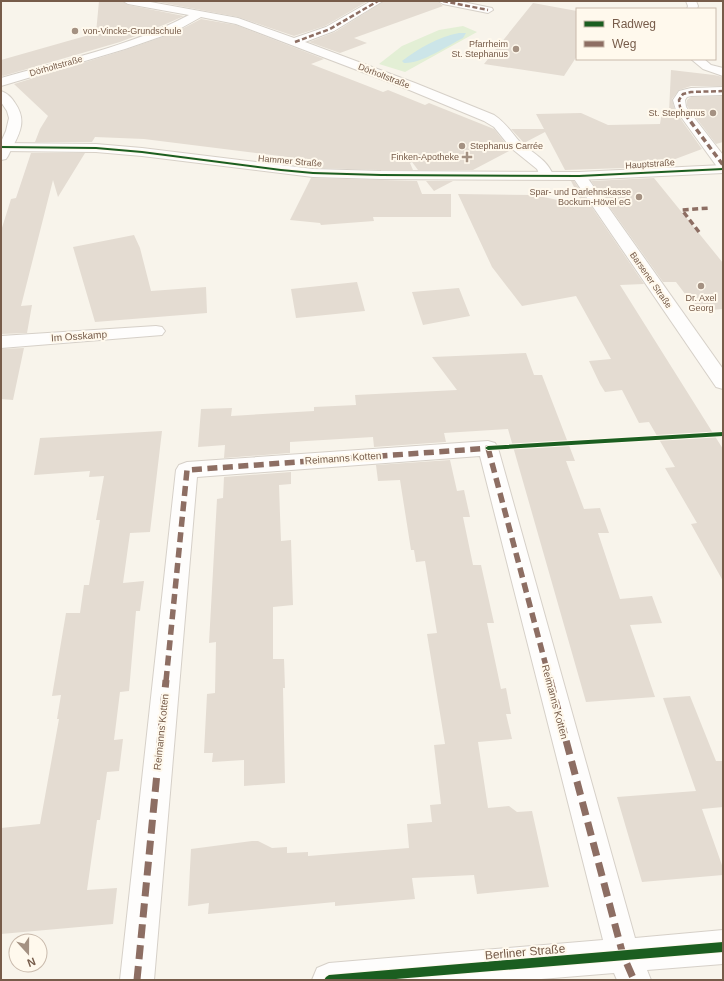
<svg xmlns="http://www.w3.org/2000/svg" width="724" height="981" font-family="Arial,sans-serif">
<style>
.green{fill:#e3efd5}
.water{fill:#cce5e8}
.building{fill:#e4dcd2}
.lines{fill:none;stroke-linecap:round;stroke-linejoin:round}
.minor-casing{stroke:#d6d0c8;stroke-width:2}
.tertiary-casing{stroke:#d6d0c8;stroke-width:2}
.secondary-casing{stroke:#d7d0c7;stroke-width:2}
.minor{fill:#fefdfc;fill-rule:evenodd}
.tertiary{fill:#fefdfc;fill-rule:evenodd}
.secondary{fill:#fefdfc;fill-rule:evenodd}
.quiet-far3{stroke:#8d6e63;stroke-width:2.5;stroke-dasharray:5 2.5;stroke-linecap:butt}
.quiet-far2{stroke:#8d6e63;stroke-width:3.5;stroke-dasharray:6 3.5;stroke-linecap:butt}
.quiet-far1{stroke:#8d6e63;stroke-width:5.5;stroke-dasharray:10 5.5;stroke-linecap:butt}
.quiet{stroke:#8d6e63;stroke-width:7;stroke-dasharray:14 7;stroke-linecap:butt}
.cycleway-casing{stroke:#fff9ed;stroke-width:2}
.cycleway{fill:#1b5e20;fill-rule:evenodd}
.poi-dot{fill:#a49182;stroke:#fff9ed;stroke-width:1.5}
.labels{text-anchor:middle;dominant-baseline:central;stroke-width:4;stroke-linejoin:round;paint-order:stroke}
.far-poi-label{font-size:9px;fill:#775c4a;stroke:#fff9ed;text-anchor:end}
.far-street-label{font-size:9px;fill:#775c4a;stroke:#fff9ed}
.street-label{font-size:10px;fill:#775c4a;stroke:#fff9ed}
.near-street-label{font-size:12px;fill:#775c4a;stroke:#fff9ed}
</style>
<rect width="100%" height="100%" fill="#f8f4eb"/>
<path class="green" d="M463,26l14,6 -72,40 -26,-8 23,-18 37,-16z"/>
<path class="water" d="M459,33h7l-3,5c-16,8 -42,26 -59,25l-2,-2c17,-13 36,-24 57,-28z"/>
<path class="building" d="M99,1h23l6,4 56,11 -18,8 -46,18 -117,34 -2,-1v-15l95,-27z
M153,1h215l-43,25 -31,10 -56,-19z
M384,1h53l6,5 -89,32 13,5 -27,10 -31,-11 26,-10z
M533,3l44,8v45l-13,20 -80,-12z
M201,19l35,6 88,34 -13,5 72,28 5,-2 37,15 4,-2 65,26 17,21 -38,20h-55l-6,-8 -2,1 3,7h-32l-65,-2 4,-7 -176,-22 -49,-2 -3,5h-57l5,-13 8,-13 -34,-32 111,-34 49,-17z
M671,70l43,5 9,2v9h-32l-12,4 -7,9 3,12 27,38 -48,18 -89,3 -20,-38 -21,11 -13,-14h33l-8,-15 45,-1 27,12 52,-1 2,-12h7z
M723,96v46l-7,2 -29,-38v-6l4,-3z
M31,153h54l-27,44 -5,-17 -32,126 11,-1 -5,28 -26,1v-103l10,-32 5,-1z
M311,178l106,3 5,13h29v23h-78l1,4 -53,4 -1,-2 -30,-3z
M654,178l69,85v46l-25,2 -22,-29h-13l-72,-101z
M426,181h27l-19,10z
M571,181h3l70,103 -24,1 103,164v132l-32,-57 6,-1 -32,-55 10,-1 -26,-45 -10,1 -17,-33 -17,2 -5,-8 -11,-23 22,-2 -35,-63 -54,10 -30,-39 -34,-73 75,1 50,10z
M134,235l6,13 11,43 55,-4 1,26 -112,9 -22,-75z
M357,282l8,29 -69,7 -5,-29z
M459,288l11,28 -47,9 -11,-33z
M24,348l-11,52 -12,-1v-50z
M526,353l8,22h8l33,86h-9l18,48 16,-1 9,25h-11l22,66 32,-3 10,27 -32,2 25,72 -69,5 -78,-273 -64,4 2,9 -72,5 -1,-10 -83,5v11l-66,5 1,-13 -27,2 3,-38 31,-1 -1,8 83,-5v-4l42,-2 -1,-10 102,-5 -25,-33z
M162,431l-12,101 -20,1 -7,50 21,-2 -4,30h-4l-7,80 -9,1 -6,48 9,-1 -4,32 -12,1 -7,48h-3l-10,70 30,-2 -4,36 -112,10v-106l39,-4 19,-105h-2l4,-24 -9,1 14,-83h14l4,-28h5l11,-65h-4l8,-44 -15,1 1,-6 -56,4 6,-37z
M450,460l7,31 7,-1 6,27h-7l10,48h8l13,58h-7l14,66 5,-1 5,26h-5l6,25 -34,3 10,66 21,-2 8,6 15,-1 17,76 -72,7 -3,-19 -62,3 3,21 -80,7v-4l-127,12 1,-11 -21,3 3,-57 61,-8h6l14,7 15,-1v6l21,-1v4l101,-8 -2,-24 25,-2 -2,-17 11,-1 -7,-59 11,-1 -18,-110 10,-1 -12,-72 -9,1 -2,-12h-3l-11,-70 -22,1 -2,-16z
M291,472v12l-12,1 1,30 1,26 10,-1 2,65 -20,2v52h11l1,29h-2l2,95 -41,3v-26l-32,2 1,-9h-9l3,-59 8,-1 1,-51 -7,1 8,-144 6,-1 1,-21z
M690,696l26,65h7v46l-21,2 21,59v7l-81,7 -25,-85 79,-6 -33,-93z"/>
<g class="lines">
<g class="minor-casing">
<path id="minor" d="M123,1h22l93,17 56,20 32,-11 45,-26h12l-49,30 -29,11 110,41 79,32c12,8 17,17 26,27 12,11 27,17 33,33l-2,3 -5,1 -5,-1 -4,-9 -26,-21 -17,-21 -10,-6 -77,-32 -171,-65 -35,-7 -27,15 -49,17 -124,37v-8c62,-18 131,-32 188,-63l-61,-11z
M438,1h20l34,7 1,2 -5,3 -45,-9z
M686,1h10l2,5 -1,3h-10l1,-3z
M691,59h13l7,6 12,3v8l-20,-7z
M723,87v8l-32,1 -4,1 -2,3 1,7 37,48v14l-5,-1 -42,-58 -3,-10 6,-9 12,-3z
M1,91c6,2 11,7 14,12 14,20 2,34 -7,53l-2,3 -5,1v-18l5,-11 3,-13 -2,-7 -6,-9z
M156,326l6,1 3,4 -3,4 -161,13v-12z
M488,441l7,2 3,5 137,490 88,-8v34l-76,6 4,10h-34l-3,-7 -85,7h-217l5,-12 12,-5 274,-23 -123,-484 -283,21 -43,503h-34l56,-510 3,-5 8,-3z"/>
</g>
<g class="tertiary-casing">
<path id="tertiary" d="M579,172l5,1 139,196v20l-7,-2 -144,-211 2,-3z"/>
</g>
<g class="secondary-casing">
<path id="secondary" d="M1,143l95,1 46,4 171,21 68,2 198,1 144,-7v8l-144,7 -198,-1 -68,-2 -171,-21 -46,-4 -95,-1z"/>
</g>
<use href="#minor" class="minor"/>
<use href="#tertiary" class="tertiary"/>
<use href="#secondary" class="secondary"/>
<path class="quiet-far3" d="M443,1l45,9
M295,42l35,-13 48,-28
M686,115l-6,-8 -1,-7 4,-6 8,-2 32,-1"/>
<path class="quiet-far2" d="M685,114l38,51
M699,232l-17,-22 28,-2"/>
<path class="quiet-far1" d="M488,448l62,233
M166,681l21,-211 304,-22"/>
<path class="quiet" d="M550,680l73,275 11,25
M137,980l29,-300"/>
<g class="cycleway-casing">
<path id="cycleway" d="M1,146l95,1 46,4 139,18 32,3 68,2 198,1 144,-7v2l-144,7 -198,-1 -68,-2 -32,-3 -139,-18 -46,-4 -95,-1z
M723,432v4l-235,14 -3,-2 3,-2z
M723,942v10l-339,28h-60l2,-3 3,-2z"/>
</g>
<use href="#cycleway" class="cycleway"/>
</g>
<g class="poi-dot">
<circle cx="75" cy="31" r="4"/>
<circle cx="516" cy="49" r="4"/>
<circle cx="713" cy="113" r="4"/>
<circle cx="462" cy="146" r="4"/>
<path d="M465 151h4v4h4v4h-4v4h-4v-4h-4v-4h4z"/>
<circle cx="639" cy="197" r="4"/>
<circle cx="701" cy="286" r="4"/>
</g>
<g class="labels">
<g class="far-poi-label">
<text x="83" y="31" text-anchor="start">von-Vincke-Grundschule</text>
<text x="508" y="44">Pfarrheim<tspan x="508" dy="10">St. Stephanus</tspan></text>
<text x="705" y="113">St. Stephanus</text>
<text x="470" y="146" text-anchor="start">Stephanus Carrée</text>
<text x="459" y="157">Finken-Apotheke</text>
<text x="631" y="192">Spar- und Darlehnskasse<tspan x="631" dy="10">Bockum-Hövel eG</tspan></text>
<text x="701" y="298" text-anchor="middle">Dr. Axel<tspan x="701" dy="10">Georg</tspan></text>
</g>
<g class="far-street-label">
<text transform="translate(56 66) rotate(-16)">Dörholtstraße</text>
<text transform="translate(384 76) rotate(21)">Dörholtstraße</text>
<text transform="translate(290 161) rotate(5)">Hammer Straße</text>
<text transform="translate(650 164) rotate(-4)">Hauptstraße</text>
<text transform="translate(651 280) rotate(55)">Barsener Straße</text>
</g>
<g class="street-label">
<text transform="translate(79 336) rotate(-4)">Im Osskamp</text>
<text transform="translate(343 458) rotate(-4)">Reimanns Kotten</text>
<text transform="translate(555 702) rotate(75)">Reimanns Kotten</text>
<text transform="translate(161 732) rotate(-84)">Reimanns Kotten</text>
</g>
<g class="near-street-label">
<text transform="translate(525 952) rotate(-5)">Berliner Straße</text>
</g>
</g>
<rect width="724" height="981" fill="none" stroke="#775c4a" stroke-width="4"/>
<rect x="576" y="8" width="140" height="52" fill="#fff9ed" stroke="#c9baac"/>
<rect x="584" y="21" width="20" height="6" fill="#1b5e20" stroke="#c9baac"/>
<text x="612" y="28" font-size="12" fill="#775c4a">Radweg</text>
<rect x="584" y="41" width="20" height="6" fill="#8d6e63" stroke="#c9baac"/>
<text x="612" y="48" font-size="12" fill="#775c4a">Weg</text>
<g transform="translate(28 953) rotate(159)"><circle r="19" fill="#fff9ed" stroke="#c9baac"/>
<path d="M0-3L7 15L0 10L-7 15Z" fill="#a49182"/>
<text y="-6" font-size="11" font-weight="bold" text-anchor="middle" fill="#775c4a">N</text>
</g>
</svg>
